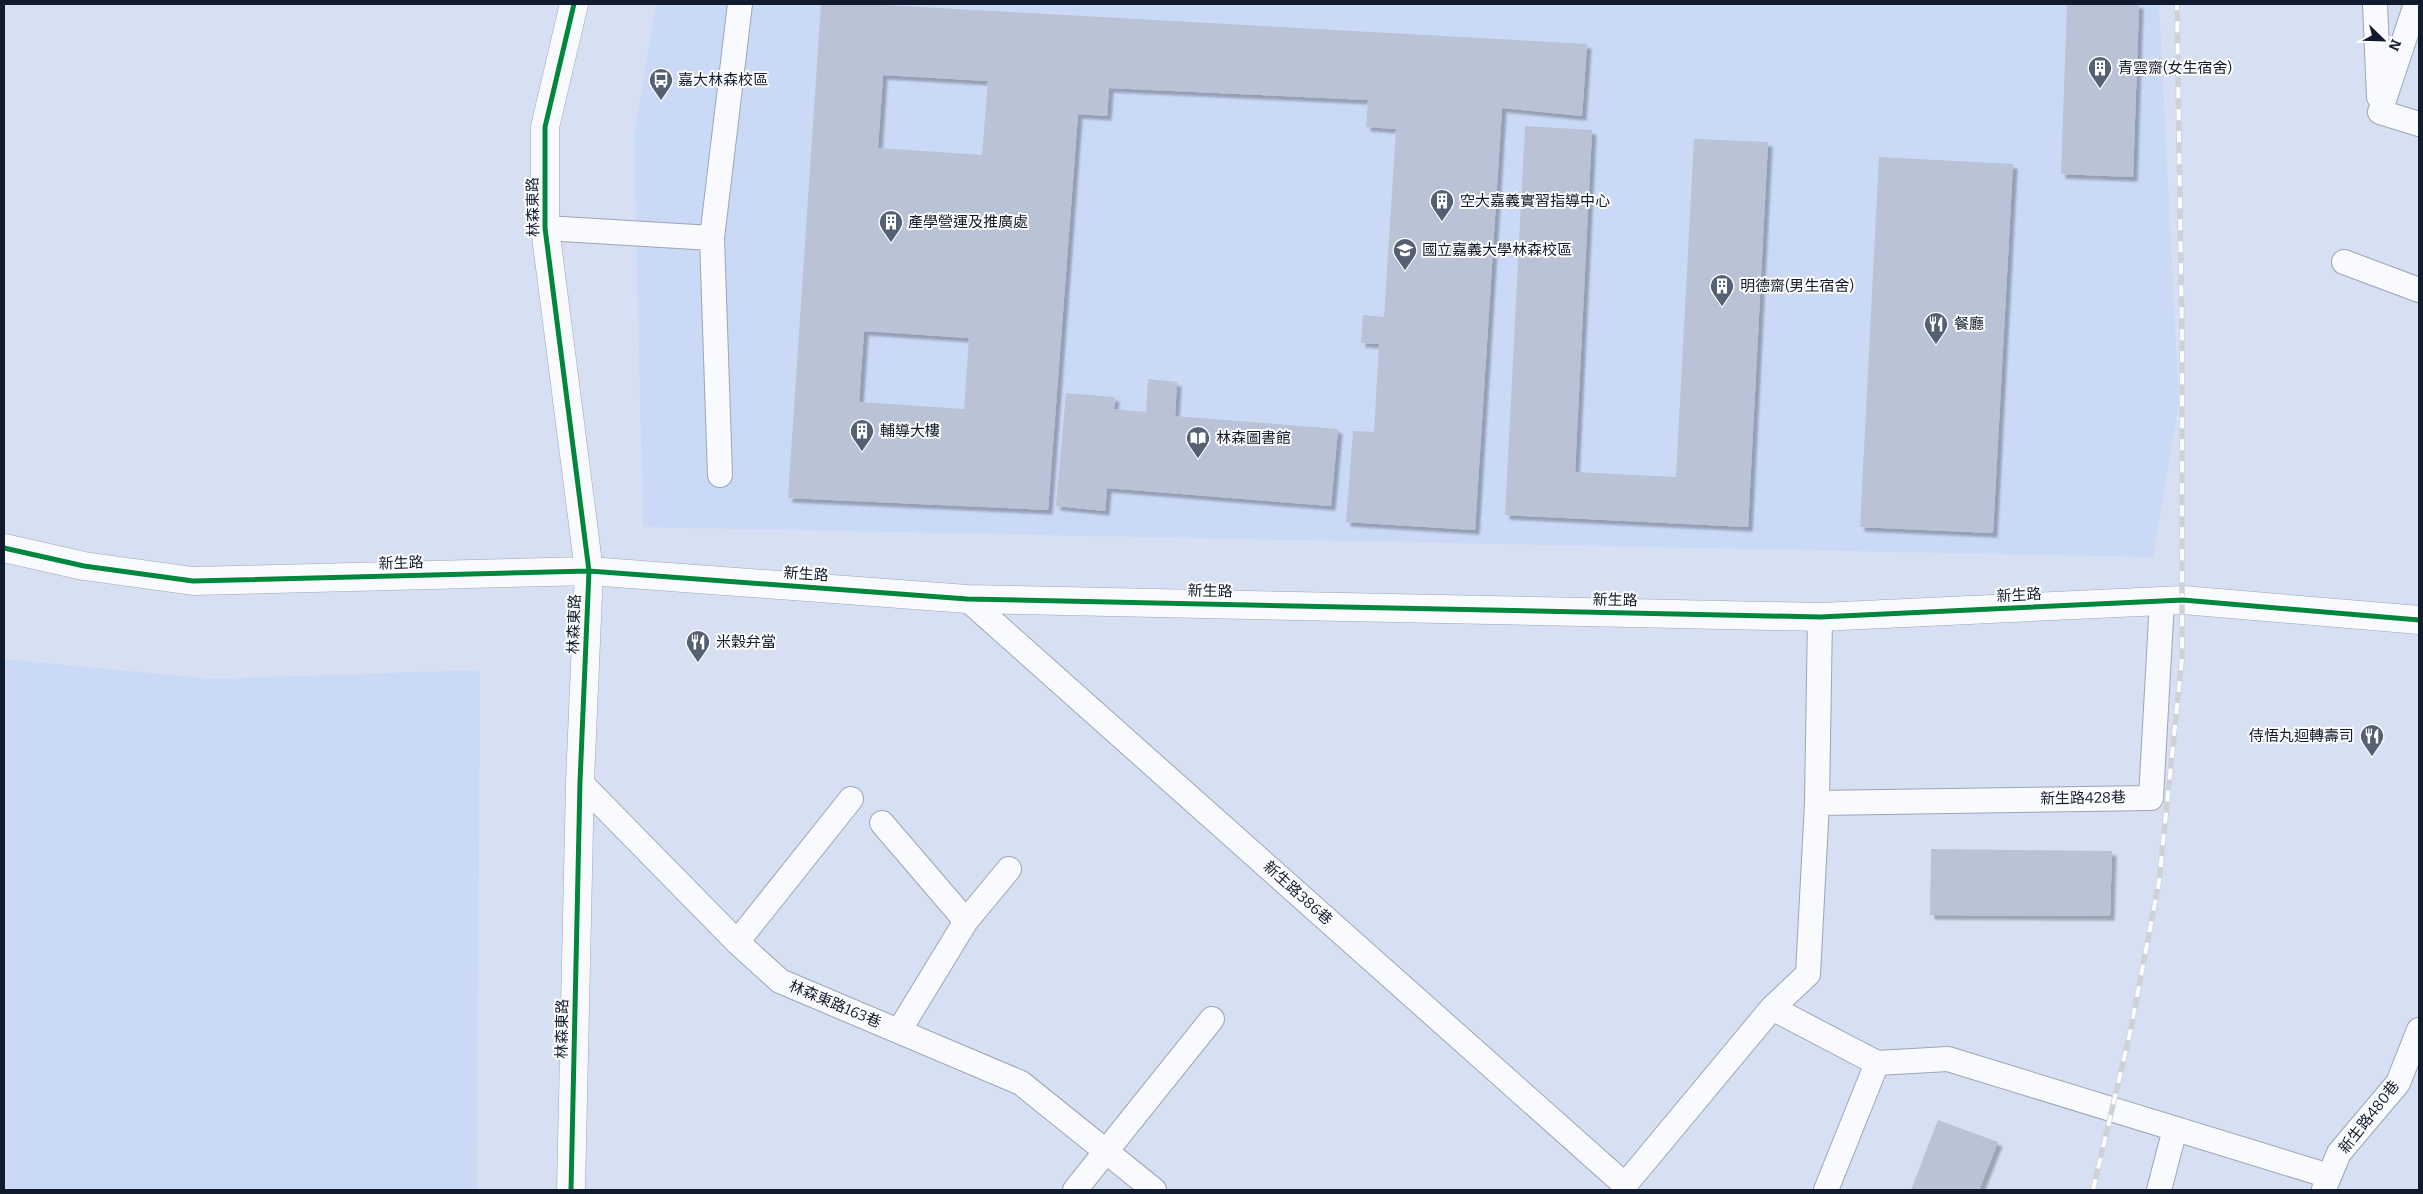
<svg xmlns="http://www.w3.org/2000/svg" width="2423" height="1194" font-family="Bitter,'Noto Sans TC',serif">
<style>
.built{fill:#cad9f6}
.building{fill:#b9c3d5;fill-rule:evenodd;filter:url(#shadow)}
.lines{fill:none;stroke-linecap:round;stroke-linejoin:round}
.lane-casing{stroke:#9ca5b7;stroke-width:26}
.secondary-casing{stroke:#9ca5b7;stroke-width:29}
.lane{stroke:#f9fafd;stroke-width:24}
.secondary{stroke:#f9fafd;stroke-width:28}
.rail-casing{stroke:#ced2d7;stroke-width:5.5}
.rail{stroke:#fdfdfd;stroke-width:4;stroke-dasharray:11;stroke-linecap:butt}
.cycleway-casing{stroke:#fdfdfd;stroke-width:8}
.cycleway{stroke:#00873e;stroke-width:5}
.labels{text-anchor:middle;dominant-baseline:central;stroke-width:4;stroke-linejoin:round;paint-order:stroke}
.poi-label{font-size:15px;fill:#101b2e;stroke:#fdfdfd;text-anchor:start}
.street-label{font-size:15px;fill:#101b2e;stroke:#fdfdfd}
</style>
<defs>
<filter id="shadow"><feDropShadow dx="4.5" dy="4.5" stdDeviation="1" flood-color="#0004"/></filter>
</defs>
<rect width="100%" height="100%" fill="#d6e0f2"/>
<path class="built" d="M656,4h1503l20,400 -26,153 -1510,-30 -9,-390z
M4,659l208,20 268,-9 -3,520h-473z"/>
<path class="building" d="M821,4h46l720,40 -5,72 -80,-8 -27,422 -129,-8 7,-91 21,1 5,-88 -18,-1 2,-28 21,2 12,-188 -30,-2 2,-27 -259,-12 -2,28 -29,-2 -30,396 -260,-12zM883,75l105,6 -6,74 -104,-7zM864,331l105,7 -5,71 -105,-7z
M2067,4h72l-6,173 -72,-3z
M1525,126l67,4 -17,342 101,5 18,-338 74,3 -20,385 -243,-12z
M1879,157l134,7 -20,369 -133,-6z
M1148,379l29,3 -2,34 163,13 -7,77 -224,-18 -2,23 -49,-5 10,-113 49,4 -1,12 32,3z
M1931,849l181,2 -2,65 -180,-1z
M1938,1120l60,22 -19,48h-68z"/>
<g class="lines">
<g class="lane-casing">
<path id="lane" d="M2375,4l4,93
M2416,4l-36,108 39,12
M545,228l167,10
M2344,262l75,28
M720,475l-8,-237 28,-234
M967,599l658,586 -1,5
M580,782l157,160 43,39 241,102 133,107
M1817,803l334,-5 11,-197
M882,823l84,98
M737,942l114,-143
M1772,1008l36,-34 9,-171 3,-186
M899,1031l67,-110 43,-52
M1625,1185l147,-177 105,55 71,-4 381,117
M2324,1189l15,-36 59,-70 21,-53
M1075,1190l137,-171
M1826,1190l51,-127
M2159,1190l16,-61"/>
</g>
<g class="secondary-casing">
<path id="secondary" d="M4,548l80,18 109,15 396,-10 378,28 853,18 363,-17 236,20
M571,1190l9,-408 9,-211 -44,-343v-101l29,-123"/>
</g>
<use href="#lane" class="lane"/>
<use href="#secondary" class="secondary"/>
<g class="rail-casing">
<path id="rail" d="M2093,1190l37,-157 29,-151 23,-224v-320l-5,-334"/>
</g>
<use href="#rail" class="rail"/>
<g class="cycleway-casing">
<path id="cycleway" d="M4,548l80,18 109,15 396,-10 378,28 853,18 363,-17 236,20
M571,1190l9,-408 9,-211 -44,-343v-101l29,-123"/>
</g>
<use href="#cycleway" class="cycleway"/>
</g>
<defs>
<g id="building-pin" transform="scale(1.25)"><path d="M0 17L-7.5 6A9.5 9.5 0 1 1 7.5 6Z" fill="#556073" stroke="#fdfdfd"/><path d="M-4-6H4V6H1V3H-1V6H-4ZM-2.5-4.3h1.7v1.8h-1.7ZM.8-4.3h1.7v1.8H.8ZM-2.5-1h1.7V.8h-1.7ZM.8-1h1.7V.8H.8Z" fill="#fff"/></g>
<g id="bus-pin" transform="scale(1.25)"><path d="M0 17L-7.5 6A9.5 9.5 0 1 1 7.5 6Z" fill="#556073" stroke="#fdfdfd"/><path d="M-5-6H5V4H4V6H2V4H-2V6H-4V4H-5ZM-3.5-4V0h7V-4ZM-3.5 1.2v1.5H-2V1.2ZM2 1.2v1.5H3.5V1.2Z" fill="#fff"/></g>
<g id="university-pin" transform="scale(1.25)"><path d="M0 17L-7.5 6A9.5 9.5 0 1 1 7.5 6Z" fill="#556073" stroke="#fdfdfd"/><path d="M0-5L7-2L0 1L-7-2ZM-4 1L0 2.5L4 1V4Q0 6-4 4Z" fill="#fff"/></g>
<g id="restaurant-pin" transform="scale(1.25)"><path d="M0 17L-7.5 6A9.5 9.5 0 1 1 7.5 6Z" fill="#556073" stroke="#fdfdfd"/><path d="M-5-6h1v4h1v-4h1v4h1v-4h1v5L-1.5 .5V6h-2V.5L-5-1ZM5-6V6H3V1.5H1.5Q1.5-4 5-6Z" fill="#fff"/></g>
<g id="library-pin" transform="scale(1.25)"><path d="M0 17L-7.5 6A9.5 9.5 0 1 1 7.5 6Z" fill="#556073" stroke="#fdfdfd"/><path d="M-6-4Q-3-5.5-.7-3.5V5Q-3 3-6 4ZM6-4Q3-5.5 .7-3.5V5Q3 3 6 4Z" fill="#fff"/></g>
</defs>
<g fill-rule="evenodd">
<use href="#building-pin" x="2100" y="68"/>
<use href="#bus-pin" x="661" y="80"/>
<use href="#building-pin" x="1442" y="201"/>
<use href="#building-pin" x="891" y="222"/>
<use href="#university-pin" x="1405" y="250"/>
<use href="#building-pin" x="1722" y="286"/>
<use href="#restaurant-pin" x="1936" y="324"/>
<use href="#building-pin" x="862" y="431"/>
<use href="#library-pin" x="1198" y="438"/>
<use href="#restaurant-pin" x="698" y="642"/>
<use href="#restaurant-pin" x="2372" y="736"/>
</g>
<g class="labels">
<g class="poi-label">
<text x="2118" y="68">青雲齋(女生宿舍)</text>
<text x="678" y="80">嘉大林森校區</text>
<text x="1460" y="201">空大嘉義實習指導中心</text>
<text x="908" y="222">產學營運及推廣處</text>
<text x="1422" y="250">國立嘉義大學林森校區</text>
<text x="1740" y="286">明德齋(男生宿舍)</text>
<text x="1954" y="324">餐廳</text>
<text x="880" y="431">輔導大樓</text>
<text x="1216" y="438">林森圖書館</text>
<text x="716" y="642">米穀弁當</text>
<text x="2354" y="736" text-anchor="end">侍悟丸迴轉壽司</text>
</g>
<g class="street-label">
<text transform="translate(533 207) rotate(-91)">林森東路</text>
<text transform="translate(401 563) rotate(-2)">新生路</text>
<text transform="translate(806 574) rotate(4)">新生路</text>
<text transform="translate(1210 591) rotate(1)">新生路</text>
<text transform="translate(2019 595) rotate(-3)">新生路</text>
<text transform="translate(1615 600) rotate(1)">新生路</text>
<text transform="translate(574 624) rotate(-88)">林森東路</text>
<text transform="translate(2083 798) rotate(-1)">新生路428巷</text>
<text transform="translate(1298 893) rotate(42)">新生路386巷</text>
<text transform="translate(835 1004) rotate(23)">林森東路163巷</text>
<text transform="translate(562 1029) rotate(-89)">林森東路</text>
<text transform="translate(2369 1117) rotate(-52)">新生路480巷</text>
</g>
</g>
<rect width="2423" height="1194" fill="none" stroke="#101b2e" stroke-width="10"/>
<g transform="translate(2383 40) rotate(113)" stroke="#fdfdfd" stroke-width="4" paint-order="stroke">
<path d="M0-4L9 19L0 12L-9 19Z" fill="#101b2e"/>
<text y="-8" font-size="14" font-weight="bold" text-anchor="middle" fill="#101b2e">N</text>
</g>
</svg>
